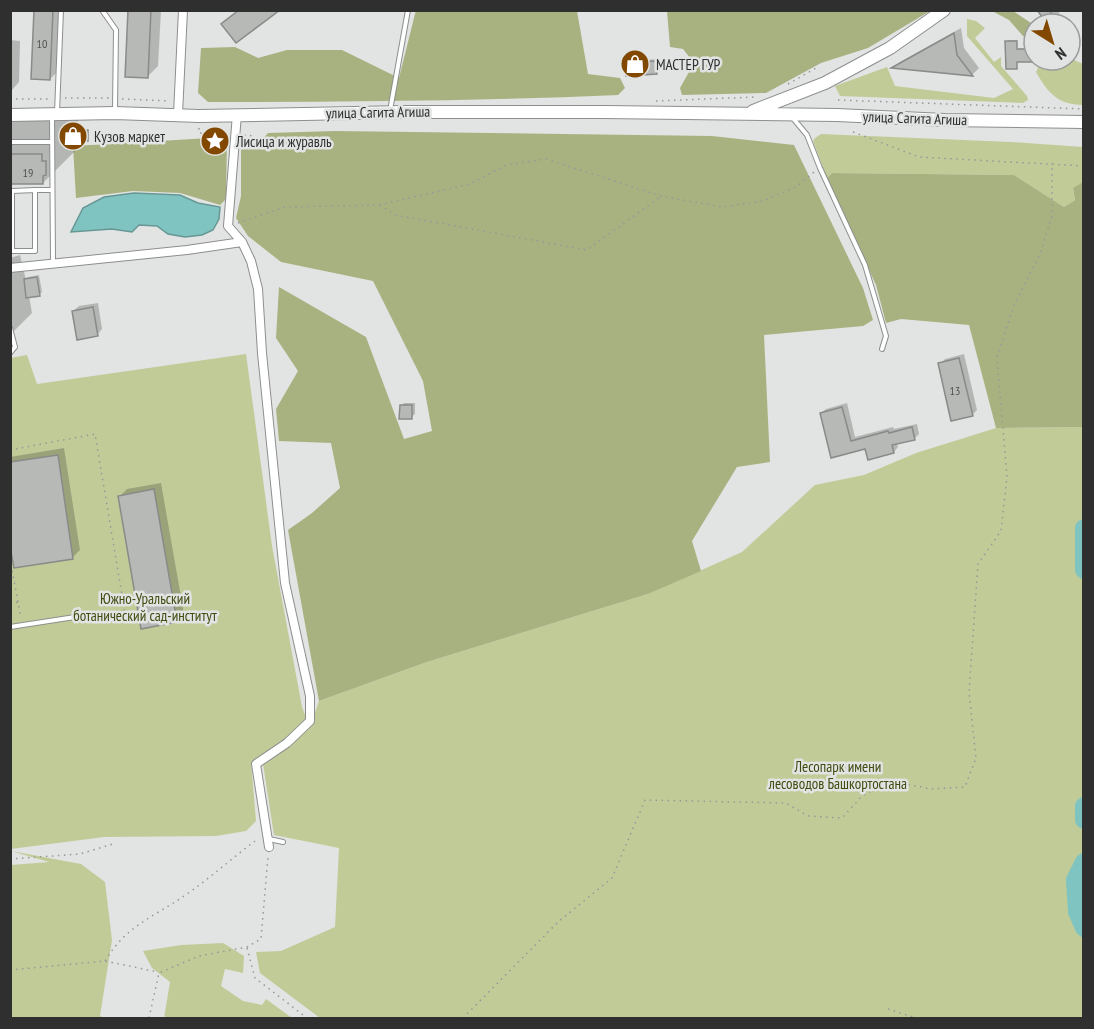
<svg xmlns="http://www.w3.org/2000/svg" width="1094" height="1029" font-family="'PT Sans Narrow',sans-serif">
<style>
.green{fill:#c1cb98}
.forest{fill:#a8b280}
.water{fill:#80c4c1;stroke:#679795;stroke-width:1.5}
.shadow{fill:#0003}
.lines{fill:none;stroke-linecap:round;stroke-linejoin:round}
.river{stroke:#80c4c1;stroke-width:18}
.building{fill:#b7b9b6;stroke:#898b88;stroke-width:1.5}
.service-casing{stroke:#8c8f8d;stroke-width:6}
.minor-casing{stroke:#8c8f8d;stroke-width:10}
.secondary-casing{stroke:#8c8f8d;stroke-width:14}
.path{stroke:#969897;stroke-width:1.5;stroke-dasharray:1.5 4.5;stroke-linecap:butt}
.service{stroke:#fff;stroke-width:4}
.minor{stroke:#fff;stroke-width:8}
.secondary{stroke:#fff;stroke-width:12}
.labels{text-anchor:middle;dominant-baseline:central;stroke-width:5;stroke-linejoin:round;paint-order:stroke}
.number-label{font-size:12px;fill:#505250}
.poi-label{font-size:15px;fill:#2e2f2e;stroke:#e1e4e2;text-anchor:start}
.street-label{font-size:15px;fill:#2e2f2e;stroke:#e1e4e2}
.park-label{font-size:15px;fill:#414a0f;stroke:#e1e4e2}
</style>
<rect width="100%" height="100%" fill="#e1e4e2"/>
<path class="green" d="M967,19l9,2 9,7 -10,10 19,24 7,-5v9l26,30 1,4 -5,3 -183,-7 -5,-10 52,-19 8,19 99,12 19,-9 -46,-53z
M1070,58l13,6v41c-26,-1 -35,-12 -47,-33l6,-12h28z
M821,134l190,8 72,5v35l-10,7 2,11 -11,7 -50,-32 -182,-2 -5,5 -14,-37 2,-3z
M246,354l26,192 30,161 5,13 -24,27 27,-20 9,-26 108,-39 221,-68 94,-42 73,-67 49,-10 52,-22 80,-25 87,-1v591h-763l-60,-45 -4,-21 25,-1 54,-24 4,-79 -65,-13 -11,-71 11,-17 -23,15 5,59 -10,10 -30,5 -112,1 -93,12 -1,-491 17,-3 10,29z
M11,851l70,13 24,18 7,58 -12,76 5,2h-94v-153l38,-3z
M223,943l21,13 -1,17 -18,-4 -4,17 22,15 19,4 4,-6 26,19h-126l-1,-2 -1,2 6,-36 -18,-14 -9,-17 38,-6z"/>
<path class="forest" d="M416,10l161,1 11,63 32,4 5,10 -7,7c-136,6 -273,7 -410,7l-10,-9 3,-45 34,-1 23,11 29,-8h55l57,28z
M667,11v-1l263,1 -62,37 -47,15 -55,30 -84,2 -2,-7 14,-25 -11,-14 -13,-2z
M992,11h21l21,14v19l-11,-8 -14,-16z
M335,131l377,5 82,9 69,143 10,32 -10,6 -99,9 6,127 -33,5 -45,74 9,30 -53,23 -221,68 -108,39 -31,-171 24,-17 28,-25 -9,-45 -52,-2 -3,-32 22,-38 -22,-33 3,-51 87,50 38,102 28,-8 -9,-50 -50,-100 -92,-19 -33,-26 -12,-18 5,-22v-54l16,3 11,-12z
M227,137l-1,62 -6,6 -40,-12 -47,-2 -57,7 -3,-52z
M832,173l182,2 50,32 11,-7 -2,-12 10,-6v245l-87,1 -27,-103 -68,-6 -15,4 -10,-38 -49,-107z"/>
<path class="water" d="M134,193l46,2 18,8 22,4 -1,12 -6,11 -11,5 -17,2 -17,-3 -11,-8 -18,-1 -7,7 -20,-3 -41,3 12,-24 21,-11z"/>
<path class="shadow" d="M35,10h28l-2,58 -11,11z
M130,10h31l-3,56 -11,11z
M1039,10h18l10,14h-18z
M1070,27l5,4 -5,7z
M961,28l3,20 15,20 -7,7 -77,-8 5,-5z
M10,40l10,1 -1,41 -7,8z
M1008,40h9v9l17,-1 1,12 -18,1 -1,6z
M659,59l1,10 -3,4 -30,-9 3,-3z
M78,117v8h4v5h6v8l-8,2v6l-37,37h-33v-65z
M20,255l6,25 2,-3 11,-2 3,17 -3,3 -10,1 3,17 -22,22v-77z
M98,303l4,26 -5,6 -24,-24 6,-5z
M964,354l13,56 -5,5 -32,-51 5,-5z
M404,403h11v11l-4,3 -10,-11z
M847,403l8,34 38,-10 1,2 23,-5 2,10 -4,4 -18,5 1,4 -4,5 -28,-4 -34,8 -11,-43 5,-4z
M64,448l16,102 -7,7 -63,-21v-79z
M161,483l23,131 -7,7 -57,-125 7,-7z"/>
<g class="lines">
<path class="river" d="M1084,528v42
M1084,806v14
M1084,862l-9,18 2,32 7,16"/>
</g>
<path class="building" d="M34,10h19l-3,70 -19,-1z
M128,10h23l-3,68 -23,-1z
M239,10h41l-44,33 -15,-19z
M1037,10h12l10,14h-12z
M954,33l3,22 16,21 -82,-8z
M1005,41h12v8h17v13h-17v7h-11z
M656,61l1,13 -31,2 -1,-13z
M88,130v11l-19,1v-11z
M10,154h32v7h4v14l-3,1v8h-33z
M37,277l3,19 -14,2 -2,-19z
M93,307l5,29 -21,4 -5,-29z
M959,358l14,58 -22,5 -13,-58z
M400,405h12v14h-13z
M842,407l9,34 37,-10 1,2 23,-6 3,13 -23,5 2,8 -26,7 -3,-11 -34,9 -11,-45z
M58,455l15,104 -59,9 -4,-22v-84z
M154,489l23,133 -36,7 -23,-133z"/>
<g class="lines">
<g class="service-casing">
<path id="service" d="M102,10l14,20 -1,80
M391,105l17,-95
M57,113l4,-103
M52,117l1,145
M792,117l15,18 13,33 45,97 21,71 -4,13
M10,142h42
M35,190l-23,1v60h23v-61h17
M10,328l5,19 -5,6
M10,627l65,-10 51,3
M269,839l14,3"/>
</g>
<g class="minor-casing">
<path id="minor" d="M178,114l5,-104
M237,114l-9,112 14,16 9,19 7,28 4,64 23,230 25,113v25l-23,22 -31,21 13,83
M10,268l177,-18 55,-8"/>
</g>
<g class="secondary-casing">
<path id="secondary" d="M753,111l72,-28 65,-35 54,-38
M10,115l105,-2 84,3 205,-4h200l233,3 108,5 139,2"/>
</g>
<path class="path" d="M788,84l30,-17
M65,98h44
M10,99h42
M122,99l47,2
M838,100l246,9
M656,101l100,-4
M199,128v5l25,1
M853,132l66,25 165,9
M244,135l10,1
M380,205l15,10 192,35 73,-53
M238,223l47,-16 94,-2 91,-21 36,-19 40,-6 115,37 61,11 41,-6 33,-14 18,-15
M10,450l85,-16 30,179
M10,559l11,59
M10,604l8,-2
M10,859l70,-5 33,-10
M247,948l8,30 52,40
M105,961c22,-36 47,-43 79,-65 25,-17 47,-37 71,-55
M10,970l95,-9 53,11
M888,1009l28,9
M149,1018l10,-45 40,-17 48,-9 14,-8 7,-83
M463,1018l95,-96 54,-44 33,-78 141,3 22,13 34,2 20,-22 29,-15 40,8 34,-2 11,-29 -7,-66 9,-128 23,-33 6,-54 -10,-120 17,-52 26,-51 12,-38v-53"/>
<use href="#service" class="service"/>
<use href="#minor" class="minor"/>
<use href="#secondary" class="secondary"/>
</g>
<defs>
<g id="shop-disc" transform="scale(1.5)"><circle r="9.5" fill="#834800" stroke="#e1e4e2"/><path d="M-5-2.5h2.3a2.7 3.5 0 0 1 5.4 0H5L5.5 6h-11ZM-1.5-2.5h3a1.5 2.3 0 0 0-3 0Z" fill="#fff"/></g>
<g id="sight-disc" transform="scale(1.5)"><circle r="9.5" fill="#834800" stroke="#e1e4e2"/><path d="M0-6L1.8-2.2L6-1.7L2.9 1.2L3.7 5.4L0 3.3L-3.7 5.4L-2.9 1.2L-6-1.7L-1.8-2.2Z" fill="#fff"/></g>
</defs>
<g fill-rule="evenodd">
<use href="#shop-disc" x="635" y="64"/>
<use href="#shop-disc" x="73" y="136"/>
<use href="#sight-disc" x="215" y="141"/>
</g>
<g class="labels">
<g class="number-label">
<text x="42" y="43">10</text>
<text x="28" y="172">19</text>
<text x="955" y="390">13</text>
</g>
<g class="poi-label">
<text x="656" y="64">МАСТЕР ГУР</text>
<text x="94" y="136">Кузов маркет</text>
<text x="236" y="141">Лисица и журавль</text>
</g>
<g class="street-label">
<text transform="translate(378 112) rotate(-1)">улица Сагита Агиша</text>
<text transform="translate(915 118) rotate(2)">улица Сагита Агиша</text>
</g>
<g class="park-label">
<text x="145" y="598">Южно-Уральский<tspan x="145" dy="17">ботанический сад-институт</tspan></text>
<text x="838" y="766">Лесопарк имени<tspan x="838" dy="17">лесоводов Башкортостана</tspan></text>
</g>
</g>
<rect width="1094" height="1029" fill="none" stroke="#2e2f2e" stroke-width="24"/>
<g transform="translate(1052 42) rotate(143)"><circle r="28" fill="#e1e4e2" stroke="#999c9a" stroke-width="1.5"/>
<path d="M0-4.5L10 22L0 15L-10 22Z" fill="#834800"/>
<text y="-9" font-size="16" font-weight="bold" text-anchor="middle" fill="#2e2f2e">N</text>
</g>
</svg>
